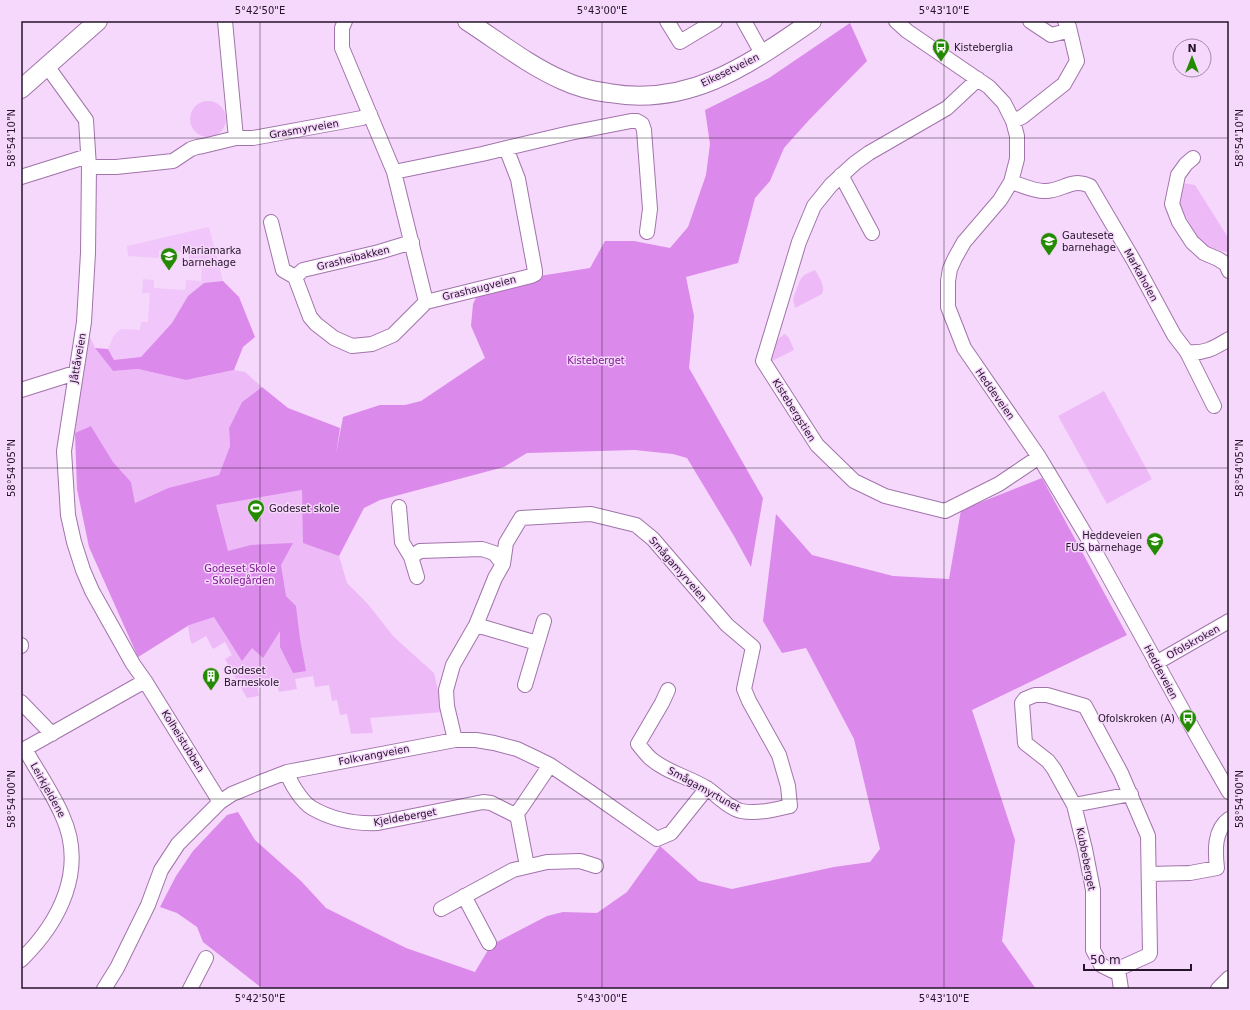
<svg xmlns="http://www.w3.org/2000/svg" width="1250" height="1010" font-family="'DejaVu Sans',sans-serif">
<style>
.built{fill:#f1c6fa}
.green{fill:#edbaf7}
.forest{fill:#db89eb}
.lines{fill:none;stroke-linecap:round;stroke-linejoin:round}
.minor-casing{stroke:#a174aa;stroke-width:16}
.major-casing{stroke:#a174aa;stroke-width:20}
.minor{stroke:#fff;stroke-width:14}
.major{stroke:#fff;stroke-width:18}
.ticks{fill:none;stroke:#251329;stroke-width:1;stroke-opacity:0.45}
.labels{text-anchor:middle;dominant-baseline:central;stroke-width:3;stroke-linejoin:round;paint-order:stroke}
.poi-label{font-size:10px;fill:#251329;stroke:#f6d8fc;text-anchor:start}
.street-label{font-size:10px;fill:#251329;stroke:#f6d8fc}
.park-label{font-size:10px;fill:#7e1891;stroke:#f6d8fc}
.neatline{fill:none;stroke:#251329;stroke-width:1.5}
.ticks-label{font-size:10px;text-anchor:middle;fill:#251329}
</style>
<rect width="100%" height="100%" fill="#f6d8fc"/>
<path class="built" d="M209,227l14,54 10,72 -102,10 -17,-3 -6,-11 6,-14 7,-6 19,1 1,-8h7l2,-29h-8l1,-14 11,1v8l31,2 1,-10 15,1 1,-19 -13,-1v-9l-30,-2v8l-31,-2 -1,-10z"/>
<path class="green" d="M190 119a18 18 0 1 1 36 0a18 18 0 1 1-36 0Z
M1182,183l13,2 34,54v13l-8,-1 -15,-5 -9,-8 -18,-35z
M815,270c4,7 11,16 7,24l-27,14 -2,-9 7,-19 4,-5z
M785,334l4,4 5,12 -22,11c-1,-10 3,-22 13,-27z
M89,335l6,13 18,23 25,-2 48,11 48,-10 11,2 17,15 -20,15 -13,26 1,18 -11,29 -51,13 -33,15 -4,-21 -18,-20 -22,-36 -16,7 5,-49z
M1104,391l48,88 -45,25 -49,-88z
M302,490l2,53 35,13 8,27 20,20 27,34 40,36 9,39 -73,6 3,15 -22,1 -4,-20 -7,1 -3,-15 -5,1 -3,-16 -14,2 -2,-11 -18,3 2,10 -18,3 -3,-12 -19,4 2,12 -12,2 -22,-39 7,-4 -7,-13 -12,7 -7,-13 -14,8 -2,-5 -2,-13 -50,31 78,-152z"/>
<path class="forest" d="M850,23l17,38 -58,59 -25,28 -14,33 -15,17 -17,65 -52,14 8,39 -5,52 74,130 -12,69 -17,-31 -47,-78 -14,-4 -38,-4 -108,3 -23,14 -124,33 -16,8 -25,48 -36,-13 -1,-53 -86,15 12,46 23,-6 42,-2 -12,22 5,31 10,10 4,33 6,32 -13,2 -13,-26v-16l-17,27 -11,-10 -10,13 -28,-44 -25,8 -51,32 -49,-110 -12,-58 -2,-56 16,-7 22,36 18,20 4,21 33,-15 51,-13 11,-29 -1,-18 13,-26 20,-15 26,21 52,20 -4,26 7,-37 37,-12h25l16,-4 64,-43 -14,-32 2,-22 9,-19 108,-17 15,-27h29l36,7 18,-21 18,-52 4,-31 -5,-34 64,-32z
M223,281l16,16 16,40 -12,10 -9,23 -48,10 -48,-11 -25,2 -18,-23 13,1 6,11 27,-3 31,-34 16,-27 16,-13z
M1042,478l85,157 -155,75 43,130 -13,101 34,48h-773l-60,-47 -6,-15 -20,-14 -17,-6 16,-31 17,-25 34,-36 11,-3 17,28 46,41 25,27 80,40 69,24 16,-27 29,-15 27,-14 16,-4 34,1 30,-21 33,-46 39,35 33,8 102,-22 36,-5 10,-13 -26,-110 -48,-91 -24,5 -19,-32 13,-107 36,41 81,21 56,3 12,-69z"/>
<g class="lines">
<g class="minor-casing">
<path id="minor" d="M225,21l11,117
M345,21l-3,7v20l52,124 32,130 105,-26 4,-2v-3l-17,-92 -12,-31
M667,21l13,21 35,-21
M744,21l19,34
M896,21l11,10 82,56 15,16 9,18 4,15v23l-6,23 -11,18 -36,42 -9,16 -5,11 -2,12v26l16,41 75,109 48,80 111,201 31,54
M1030,21l21,14 12,-3 6,-5
M47,66l39,54 3,47 -1,86 -4,69 -20,129 4,64 6,27 9,28 9,21 41,73 12,17 75,121
M978,79l-31,29 -78,45 -14,10 -24,22 -17,21 -15,36 -36,119 54,84 37,36 31,15 60,15 54,-27 40,-27
M1013,121l9,-4 42,-33 13,-23 -8,-34 -4,-6
M1193,158l-7,6 -8,11 -6,29 7,18 13,20 12,11 14,6 8,5 3,7
M89,167h27l57,-6 18,-12 6,-2 6,-1 33,-8h17l109,-20 8,-4
M394,172l88,-18 88,-21 61,-12h6l5,3 2,6 6,79 -3,23
M841,175l31,58
M21,177l67,-21
M1011,182c11,3 22,9 33,9 18,1 27,-14 46,-5l44,75 40,74 13,17 27,54
M271,222l12,48 12,7
M412,242l-33,10 -76,18 -8,7 15,40 6,7 18,14 18,8 20,-2 21,-9 33,-33
M1187,352c18,2 27,-4 42,-13
M21,390l54,-17
M399,507l3,35 9,15 6,20
M411,557l9,-6 62,-2 12,4 9,11
M476,625l61,18
M21,646v-1
M1156,663l73,-42
M525,685l19,-64
M1035,695h12l38,11 36,67 27,63 2,117 -1,2 -31,14 -5,2 -12,-6 -8,-15v-60l-8,-41 -11,-44 -20,-36 -6,-8 -23,-18 -3,-40 3,-4z
M21,702l31,32
M455,740l-8,-34 -1,-16 7,-25 23,-40 19,-47 8,-14 3,-21 15,-25 70,-4 45,11 17,14 74,86 26,22 -9,42 5,12 30,54 9,31 2,20c-16,4 -33,8 -49,5 -12,-3 -23,-15 -33,-22 -18,-12 -41,-16 -58,-31 -4,-4 -8,-9 -12,-14l24,-41 6,-13
M21,751l124,-70
M287,772c3,11 15,30 25,36 19,11 43,16 66,15l105,-21 8,1 24,12 6,-7 29,-43
M1074,805l57,-11
M517,814l10,52
M1149,874l41,-1 27,-5c-2,-17 -3,-38 12,-49
M464,896l25,47
M441,909l72,-39 34,-8 33,-1 16,5
M21,960c39,-38 66,-91 41,-145 -10,-23 -25,-44 -37,-66
M1118,969l3,20
M104,989l13,-21 31,-63 13,-35 17,-26 42,-42 12,-8 29,-12 26,-10 168,-32h21l18,3 23,6 21,10 12,6 40,27 67,47 14,-6 36,-45
M190,989l16,-31
M1218,989l11,-11"/>
</g>
<g class="major-casing">
<path id="major" d="M467,21c31,20 61,44 95,59 15,7 30,11 47,13 81,14 139,-28 203,-72
M21,89l77,-68"/>
</g>
<use href="#minor" class="minor"/>
<use href="#major" class="major"/>
</g>
<path class="ticks" d="M260,21v968M602,21v968M944,21v968M21,138h1208M21,468h1208M21,799h1208"/>
<defs>
<g id="bus-pin" transform="scale(0.9)"><path d="M0 17L-7.5 6A9.5 9.5 0 1 1 7.5 6Z" fill="#238a02" stroke="#f6d8fc"/><path d="M-5-6H5V4H4V6H2V4H-2V6H-4V4H-5ZM-3.5-4V0h7V-4ZM-3.5 1.2v1.5H-2V1.2ZM2 1.2v1.5H3.5V1.2Z" fill="#fff"/></g>
<g id="school-pin" transform="scale(0.9)"><path d="M0 17L-7.5 6A9.5 9.5 0 1 1 7.5 6Z" fill="#238a02" stroke="#f6d8fc"/><path d="M0-5L7-2L0 1L-7-2ZM-4 1L0 2.5L4 1V4Q0 6-4 4Z" fill="#fff"/></g>
<g id="stadium-pin" transform="scale(0.9)"><path d="M0 17L-7.5 6A9.5 9.5 0 1 1 7.5 6Z" fill="#238a02" stroke="#f6d8fc"/><path d="M0-5a6.5 5 0 1 0 0 10a6.5 5 0 1 0 0-10ZM-3.5-1.8h7v3.6h-7Z" fill="#fff"/></g>
<g id="building-pin" transform="scale(0.9)"><path d="M0 17L-7.5 6A9.5 9.5 0 1 1 7.5 6Z" fill="#238a02" stroke="#f6d8fc"/><path d="M-4-6H4V6H1V3H-1V6H-4ZM-2.5-4.3h1.7v1.8h-1.7ZM.8-4.3h1.7v1.8H.8ZM-2.5-1h1.7V.8h-1.7ZM.8-1h1.7V.8H.8Z" fill="#fff"/></g>
</defs>
<g fill-rule="evenodd">
<use href="#bus-pin" x="941" y="47"/>
<use href="#school-pin" x="1049" y="241"/>
<use href="#school-pin" x="169" y="256"/>
<use href="#stadium-pin" x="256" y="508"/>
<use href="#school-pin" x="1155" y="541"/>
<use href="#building-pin" x="211" y="676"/>
<use href="#bus-pin" x="1188" y="718"/>
</g>
<g class="labels">
<g class="poi-label">
<text x="954" y="47">Kisteberglia</text>
<text x="1062" y="235">Gautesete<tspan x="1062" dy="12">barnehage</tspan></text>
<text x="182" y="250">Mariamarka<tspan x="182" dy="12">barnehage</tspan></text>
<text x="269" y="508">Godeset skole</text>
<text x="1142" y="535" text-anchor="end">Heddeveien<tspan x="1142" dy="12">FUS barnehage</tspan></text>
<text x="224" y="670">Godeset<tspan x="224" dy="12">Barneskole</tspan></text>
<text x="1175" y="718" text-anchor="end">Ofolskroken (A)</text>
</g>
<g class="street-label">
<text transform="translate(730 70) rotate(-26)">Eikesetveien</text>
<text transform="translate(304 129) rotate(-10)">Grasmyrveien</text>
<text transform="translate(353 258) rotate(-14)">Grasheibakken</text>
<text transform="translate(1141 275) rotate(61)">Markaholen</text>
<text transform="translate(479 288) rotate(-14)">Grashaugveien</text>
<text transform="translate(78 358) rotate(-80)">Jåttåveien</text>
<text transform="translate(995 394) rotate(55)">Heddeveien</text>
<text transform="translate(794 410) rotate(58)">Kistebergstien</text>
<text transform="translate(678 569) rotate(49)">Smågamyrveien</text>
<text transform="translate(1193 642) rotate(-29)">Ofolskroken</text>
<text transform="translate(1161 672) rotate(62)">Heddeveien</text>
<text transform="translate(183 741) rotate(58)">Kolheistubben</text>
<text transform="translate(374 755) rotate(-11)">Folkvangveien</text>
<text transform="translate(704 789) rotate(29)">Smågamyrtunet</text>
<text transform="translate(48 790) rotate(61)">Leirkjeldene</text>
<text transform="translate(405 817) rotate(-10)">Kjeldeberget</text>
<text transform="translate(1086 859) rotate(79)">Kubbeberget</text>
</g>
<g class="park-label">
<text x="596" y="360">Kisteberget</text>
<text x="240" y="568">Godeset Skole<tspan x="240" dy="12">- Skolegården</tspan></text>
</g>
</g>
<rect width="1250" height="1010" fill="none" stroke="#f6d8fc" stroke-width="44"/>
<g transform="translate(1192 58)"><circle r="19" fill="#f6d8fc" stroke="#a289a8"/>
<path d="M0-3L7 15L0 10L-7 15Z" fill="#238a02"/>
<text y="-6" font-size="11" font-weight="bold" text-anchor="middle" fill="#251329">N</text>
</g>
<path d="M1084 964v6h107v-6" fill="none" stroke="#251329" stroke-width="2"/>
<text x="1090" y="964" font-size="12" fill="#251329" stroke="#f6d8fc" stroke-width="3" paint-order="stroke">50 m</text>
<rect x="22" y="22" width="1206" height="966" class="neatline"/>
<g class="ticks-label">
<text x="260" y="14">5°42'50"E</text>
<text x="602" y="14">5°43'00"E</text>
<text x="944" y="14">5°43'10"E</text>
<text transform="translate(11 138) rotate(-90)" y="4">58°54'10"N</text>
<text transform="translate(1239 138) rotate(-90)" y="4">58°54'10"N</text>
<text transform="translate(11 468) rotate(-90)" y="4">58°54'05"N</text>
<text transform="translate(1239 468) rotate(-90)" y="4">58°54'05"N</text>
<text transform="translate(11 799) rotate(-90)" y="4">58°54'00"N</text>
<text transform="translate(1239 799) rotate(-90)" y="4">58°54'00"N</text>
<text x="260" y="1002">5°42'50"E</text>
<text x="602" y="1002">5°43'00"E</text>
<text x="944" y="1002">5°43'10"E</text>
</g>
</svg>
